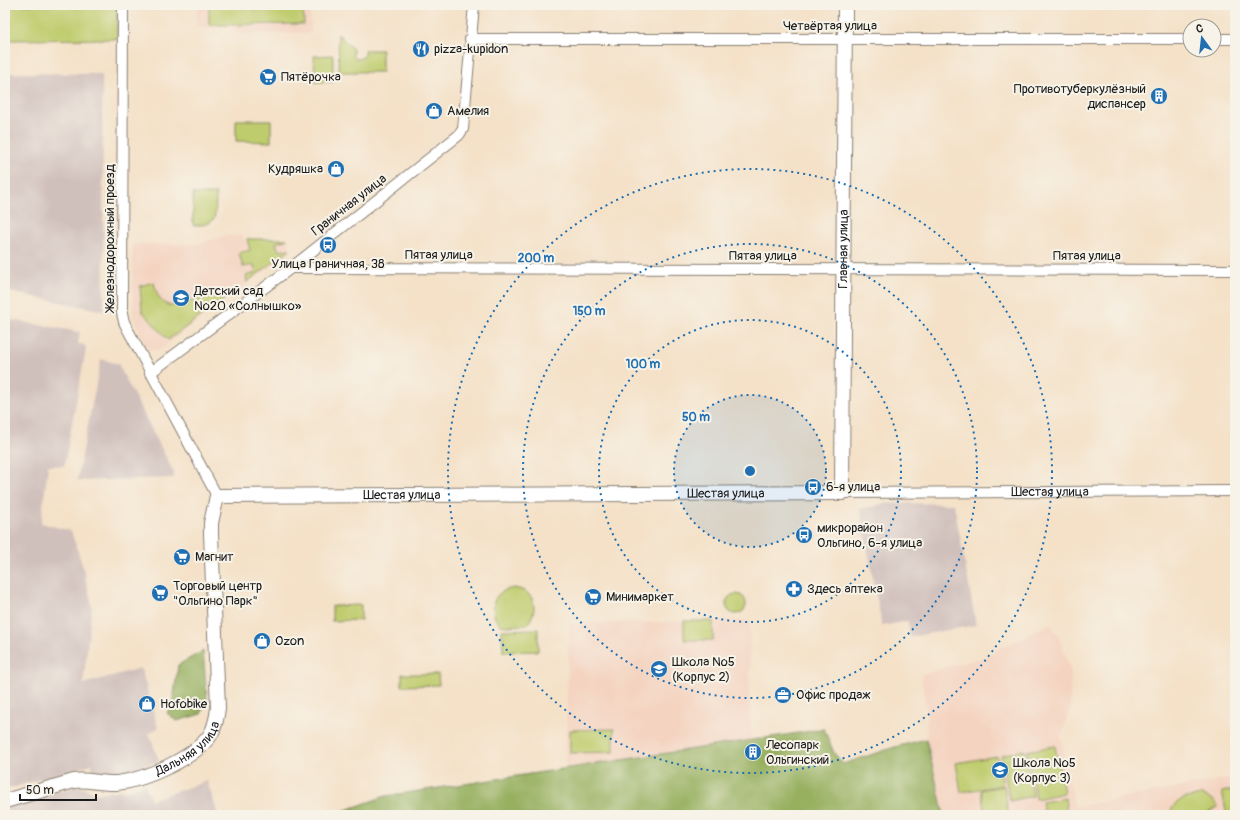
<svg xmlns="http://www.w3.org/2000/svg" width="1240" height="820" font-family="Pangolin,sans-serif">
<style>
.built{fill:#f4d3c0}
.industrial{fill:#d0c0bc}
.green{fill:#bfcc6d;stroke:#6e7444}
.forest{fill:#97b060;stroke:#5a663e}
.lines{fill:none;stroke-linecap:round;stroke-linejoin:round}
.street-casing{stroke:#887e72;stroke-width:12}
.secondary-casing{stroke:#887e72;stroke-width:16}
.street{stroke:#fff;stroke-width:10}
.secondary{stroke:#fff;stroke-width:14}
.ring{fill:none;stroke:#1f6fb2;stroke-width:2;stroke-dasharray:2 4}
.labels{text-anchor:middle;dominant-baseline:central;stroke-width:4;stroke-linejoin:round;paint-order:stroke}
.street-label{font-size:13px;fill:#1c1c1c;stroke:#f7f3e8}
.poi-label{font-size:13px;fill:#1c1c1c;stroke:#f7f3e8;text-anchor:start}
.centre{fill:#1f6fb2;stroke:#f7f3e8;stroke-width:2}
.ring-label{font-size:12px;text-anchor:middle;font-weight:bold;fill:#1f6fb2;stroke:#f7f3e8;stroke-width:4;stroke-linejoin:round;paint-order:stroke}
</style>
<rect width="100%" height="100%" fill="#f7f3e8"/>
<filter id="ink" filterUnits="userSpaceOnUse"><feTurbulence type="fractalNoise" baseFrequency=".025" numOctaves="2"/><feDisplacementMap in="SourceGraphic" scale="8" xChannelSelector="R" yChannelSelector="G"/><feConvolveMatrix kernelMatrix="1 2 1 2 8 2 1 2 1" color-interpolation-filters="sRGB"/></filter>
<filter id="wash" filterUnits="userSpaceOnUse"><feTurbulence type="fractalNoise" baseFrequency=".012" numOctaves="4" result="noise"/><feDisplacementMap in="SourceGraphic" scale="16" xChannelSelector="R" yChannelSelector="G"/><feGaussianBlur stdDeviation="0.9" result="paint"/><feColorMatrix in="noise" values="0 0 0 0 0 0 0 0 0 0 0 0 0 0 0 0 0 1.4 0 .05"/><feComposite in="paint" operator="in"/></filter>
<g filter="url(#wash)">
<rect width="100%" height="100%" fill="#f4e1c8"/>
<path class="built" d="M197,5h113l1,28 -76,1v-7h-38z
M227,235h16v5l44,-1 4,12 -130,98 -6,1h-5l-4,-4 -13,-27 -1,-6 1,-69h66z
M750,620v120l-185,29 4,-145z
M1050,624l9,12 12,37 -1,35 -9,29 14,70 160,-30v38h-291l-18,-76 1,-25 -6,-39 62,-18z"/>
<path class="industrial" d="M5,73l97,1 2,237 -99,-20z
M5,319l75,13 -2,12 7,1 1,4 -22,117 -16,-1 -7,58 30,8 11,33 10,42 -9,78 58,-16 17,60 -9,5 10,28 -63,18 -5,-15 -86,26z
M101,359l17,5 56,109v5l-97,3z
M887,503l67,1 22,121 -66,12 -2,-16 -26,5 -22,-117z
M207,781l11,34h-213v-9l73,-20 20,8 13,-4 1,2 9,-3 1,3 23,-8 6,16z"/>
<path class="green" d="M5,5h112v34l-112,1z
M209,5h35v1h9v3h5l1,-3h8v-1h36l1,19 -95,1z
M338,34l15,15v7l3,3 6,-1 3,-4v-4h17v22h-43z
M333,55v27h-18l-1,-26z
M236,120h35v22l-35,-1z
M193,194h23c-1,22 3,32 -23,31z
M247,239h40l-11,4 3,8 10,-2 1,1 -43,32 -1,-6 10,-3 -2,-8 -11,2 -4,-14 11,-3z
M154,282c2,11 5,21 17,24l63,-16v2l-66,48 -26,-29 -2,-25z
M514,588c3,1 7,1 10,3 14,7 12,25 2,34 -6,0 -20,2 -25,0 -9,-6 -10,-21 -4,-29 4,-5 11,-7 17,-8z
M726 604a10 10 0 1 1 20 0a10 10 0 1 1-20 0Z
M361,605v15l-29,1v-15z
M684,621h29v19h-29z
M538,629v22l-35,1 -1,-22z
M402,674h36l1,11 -37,1z
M614,729v23l-44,1v-23z
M1055,746l9,47 -28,6 -9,-48z
M1024,750l9,46 -23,5 -9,-46z
M997,756l6,29 -42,7 -5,-29z
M1004,786l4,26 -23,3 -4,-25z
M1232,790l3,25h-8l-5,-23z
M1202,795l11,5 5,7 -14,8h-35c6,-17 17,-17 33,-20z
M1065,798l2,17h-23l-2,-13z"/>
<path class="forest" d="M203,651l4,47 -6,16 -24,7 -10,-8 6,-11 5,-37z
M824,729l10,24 9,11 52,-17 31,-8 18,76h-613l55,-19z"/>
</g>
<g filter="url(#ink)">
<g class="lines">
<g class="street-casing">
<g id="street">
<path d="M123,5l-1,308 2,9 4,8 89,166"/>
<path d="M470,39h720"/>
<path d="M1214,39h21"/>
<path d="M291,268l944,2"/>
<path d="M150,373l141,-105 168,-133 4,-6 11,-124"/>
<path id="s1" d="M842,493l393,-2"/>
</g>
</g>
<g class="secondary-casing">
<g id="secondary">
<path id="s2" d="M5,801l69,-20c14,-2 28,3 43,2 28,-3 78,-25 94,-49 4,-8 6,-17 7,-26l-7,-174v-11l6,-27 625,-3 3,-488"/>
</g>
</g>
<use href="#street" class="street"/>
<use href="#secondary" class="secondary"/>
</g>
</g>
<circle cx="750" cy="471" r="76" fill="#1f6fb2" fill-opacity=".12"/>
<g class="ring">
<circle cx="750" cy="471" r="76"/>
<circle cx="750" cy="471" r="151"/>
<circle cx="750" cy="471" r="227"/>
<circle cx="750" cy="471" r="302"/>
</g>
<defs>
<g id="restaurant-disc" transform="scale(0.9)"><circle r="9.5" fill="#1f6fb2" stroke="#f7f3e8"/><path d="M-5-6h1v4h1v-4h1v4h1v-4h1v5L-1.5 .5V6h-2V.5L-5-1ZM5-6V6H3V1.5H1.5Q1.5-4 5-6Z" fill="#fff"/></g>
<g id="supermarket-disc" transform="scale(0.9)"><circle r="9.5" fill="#1f6fb2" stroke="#f7f3e8"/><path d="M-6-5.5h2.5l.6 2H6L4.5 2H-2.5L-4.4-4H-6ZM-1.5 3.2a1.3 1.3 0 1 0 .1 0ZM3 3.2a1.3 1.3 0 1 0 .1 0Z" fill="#fff"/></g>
<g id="building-disc" transform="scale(0.9)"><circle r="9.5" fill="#1f6fb2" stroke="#f7f3e8"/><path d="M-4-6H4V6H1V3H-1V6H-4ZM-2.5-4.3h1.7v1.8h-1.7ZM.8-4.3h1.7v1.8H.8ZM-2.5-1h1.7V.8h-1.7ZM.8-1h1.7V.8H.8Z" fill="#fff"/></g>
<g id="shop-disc" transform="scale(0.9)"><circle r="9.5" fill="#1f6fb2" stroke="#f7f3e8"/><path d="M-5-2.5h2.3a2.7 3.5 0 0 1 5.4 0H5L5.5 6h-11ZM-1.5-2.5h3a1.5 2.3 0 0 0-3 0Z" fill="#fff"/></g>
<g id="bus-disc" transform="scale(0.9)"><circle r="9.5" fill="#1f6fb2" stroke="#f7f3e8"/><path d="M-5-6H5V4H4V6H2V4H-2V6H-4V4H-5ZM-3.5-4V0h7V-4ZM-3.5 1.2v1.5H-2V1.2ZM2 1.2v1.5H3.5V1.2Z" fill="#fff"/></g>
<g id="school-disc" transform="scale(0.9)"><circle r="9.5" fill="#1f6fb2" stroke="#f7f3e8"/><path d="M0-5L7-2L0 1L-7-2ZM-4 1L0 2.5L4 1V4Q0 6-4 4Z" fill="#fff"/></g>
<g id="pharmacy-disc" transform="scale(0.9)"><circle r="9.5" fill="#1f6fb2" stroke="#f7f3e8"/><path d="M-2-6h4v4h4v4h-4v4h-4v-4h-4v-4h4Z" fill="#fff"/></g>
<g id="office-disc" transform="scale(0.9)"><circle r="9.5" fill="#1f6fb2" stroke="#f7f3e8"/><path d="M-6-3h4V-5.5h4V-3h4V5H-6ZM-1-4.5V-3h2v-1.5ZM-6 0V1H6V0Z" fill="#fff"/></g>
</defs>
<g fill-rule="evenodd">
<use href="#restaurant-disc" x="421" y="49"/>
<use href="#supermarket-disc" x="268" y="77"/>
<use href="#building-disc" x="1159" y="96"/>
<use href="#shop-disc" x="434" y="111"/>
<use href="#shop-disc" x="336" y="169"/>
<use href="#bus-disc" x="328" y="245"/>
<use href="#school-disc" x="181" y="298"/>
<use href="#bus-disc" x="813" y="487"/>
<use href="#bus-disc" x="804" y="535"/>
<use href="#supermarket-disc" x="182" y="557"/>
<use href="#pharmacy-disc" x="794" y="589"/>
<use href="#supermarket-disc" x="160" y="593"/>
<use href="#supermarket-disc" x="593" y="597"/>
<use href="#shop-disc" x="262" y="641"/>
<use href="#school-disc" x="659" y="669"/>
<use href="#office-disc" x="783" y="695"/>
<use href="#shop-disc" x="147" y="704"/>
<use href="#building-disc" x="753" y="752"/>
<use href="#school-disc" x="1000" y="770"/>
</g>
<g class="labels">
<g class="street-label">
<text x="830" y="26">Четвёртая улица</text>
<text transform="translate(349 205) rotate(-38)">Граничная улица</text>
<text transform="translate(110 238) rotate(-90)">Железнодорожный проезд</text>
<text stroke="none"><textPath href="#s2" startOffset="1332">Главная улица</textPath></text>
<text x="439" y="255">Пятая улица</text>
<text x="763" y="256">Пятая улица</text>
<text x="1087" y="256">Пятая улица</text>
<text stroke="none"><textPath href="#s1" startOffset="208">Шестая улица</textPath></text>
<text stroke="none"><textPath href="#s2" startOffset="972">Шестая улица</textPath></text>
<text stroke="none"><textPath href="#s2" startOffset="648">Шестая улица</textPath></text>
<text stroke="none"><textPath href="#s2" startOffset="196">Дальняя улица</textPath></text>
</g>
<g class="poi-label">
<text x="434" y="49">pizza-kupidon</text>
<text x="281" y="77">Пятёрочка</text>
<text x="1146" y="89" text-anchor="end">Противотуберкулёзный<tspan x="1146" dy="15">диспансер</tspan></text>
<text x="447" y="111">Амелия</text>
<text x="323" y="169" text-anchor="end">Кудряшка</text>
<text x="328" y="264" text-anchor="middle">Улица Граничная, 38</text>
<text x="194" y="291">Детский сад<tspan x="194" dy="15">№20 «Солнышко»</tspan></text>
<text x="826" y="487">6-я улица</text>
<text x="817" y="528">микрорайон<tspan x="817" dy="15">Ольгино, 6-я улица</tspan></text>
<text x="195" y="557">Магнит</text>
<text x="173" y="586">Торговый центр<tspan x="173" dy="15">"Ольгино Парк"</tspan></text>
<text x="807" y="589">Здесь аптека</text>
<text x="606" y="597">Минимаркет</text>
<text x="275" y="641">Ozon</text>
<text x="672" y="662">Школа №5<tspan x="672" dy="15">(Корпус 2)</tspan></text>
<text x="796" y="695">Офис продаж</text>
<text x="160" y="704">Hofobike</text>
<text x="766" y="745">Лесопарк<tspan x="766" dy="15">Ольгинский</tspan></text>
<text x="1013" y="763">Школа №5<tspan x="1013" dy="15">(Корпус 3)</tspan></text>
</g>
</g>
<circle cx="750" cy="471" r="6" class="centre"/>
<g class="ring-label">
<text x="536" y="262">200 m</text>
<text x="589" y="315">150 m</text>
<text x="643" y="368">100 m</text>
<text x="696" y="421">50 m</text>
</g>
<rect width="1240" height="820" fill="none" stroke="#f7f3e8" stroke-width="20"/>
<g transform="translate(1202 38) rotate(345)"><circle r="19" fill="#f7f3e8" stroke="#9f9d96"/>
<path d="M0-3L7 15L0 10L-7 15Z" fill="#1f6fb2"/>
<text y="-6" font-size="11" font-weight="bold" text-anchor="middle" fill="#1c1c1c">С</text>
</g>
<path d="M20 794v6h76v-6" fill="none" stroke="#1c1c1c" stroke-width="2"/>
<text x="26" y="794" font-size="12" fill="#1c1c1c" stroke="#f7f3e8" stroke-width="3" paint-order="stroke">50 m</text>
</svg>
